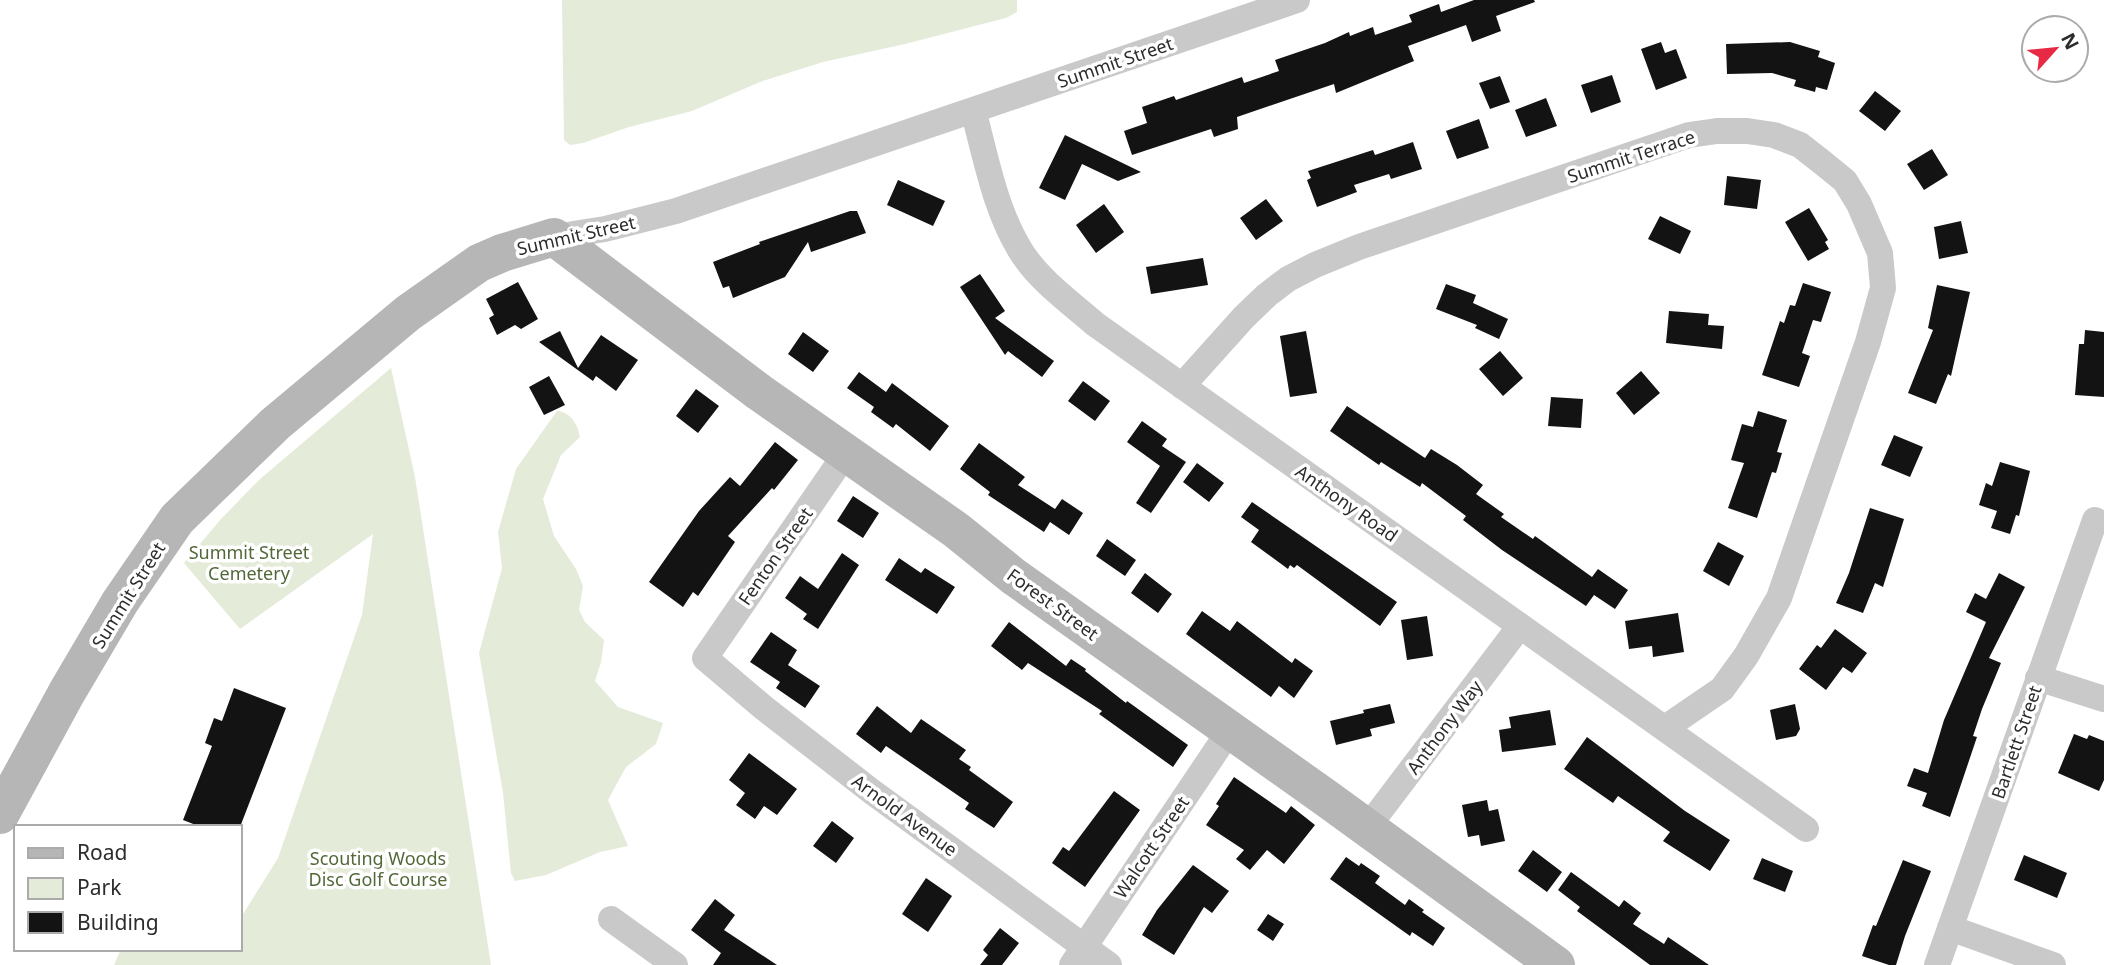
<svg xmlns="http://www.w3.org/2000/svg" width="2104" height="965" font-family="'Noto Sans',sans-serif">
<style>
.green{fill:#e4ebd9}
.building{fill:#131313}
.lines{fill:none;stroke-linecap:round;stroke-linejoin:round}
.street{stroke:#c9c9c9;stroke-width:26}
.secondary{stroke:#b6b6b6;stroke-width:38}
.labels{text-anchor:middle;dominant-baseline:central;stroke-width:7;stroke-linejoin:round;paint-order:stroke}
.street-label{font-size:18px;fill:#2c2c2c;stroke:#fff}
.park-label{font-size:18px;fill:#526839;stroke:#fff}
</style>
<rect width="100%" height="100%" fill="#fff"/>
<path class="green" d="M562,0h455v12l-11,6 -101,26 -82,18 -63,20 -68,29 -63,16 -46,16 -13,2 -6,-5z
M391,368l24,109 76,488h-377l7,-16h119v-30l38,-61 84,-243 11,-81 -133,95 -56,-66 37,-44 39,-40z
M557,411c14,1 21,14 23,26l-19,18 -18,44 11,37 22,33 7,17 -4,24 6,12 19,18 -3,22 -6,19 23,26 45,16 -7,21 -30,23 -18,33 20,46 -28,6 -54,23 -31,6 -4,-8 -8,-80 -24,-140 23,-85 -4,-36 18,-63z"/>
<path class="building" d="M1474,0h60l1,2 -39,14 5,15 -29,11 -6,-17 -58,21 6,15 -78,32 -2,-9 -97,33 1,12 -24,8 -3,-8 -79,26 -8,-24 23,-8 -5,-16 32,-11 2,4 66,-23 2,6 35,-12 -4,-11 50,-17 24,-11 1,4 23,-9 2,8 37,-13 -3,-7 30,-11 2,8z
M1661,42l4,11 11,-4 11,29 -31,12 -15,-41z
M1790,42l30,9 -2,6 17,6 -8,27 -11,-3 -1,5 -21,-6 2,-6 -24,-7 -45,1 -1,-30z
M1612,75l9,27 -30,11 -10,-28z
M1500,76l10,26 -20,7 -11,-26z
M1875,91l26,20 -16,20 -26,-20z
M1546,98l11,28 -31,11 -11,-27z
M1479,119l10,29 -32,11 -11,-28z
M1065,135l76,37 -23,9 -36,-17 -17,36 -26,-12z
M1413,142l9,27 -31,10 -2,-5 -35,11 3,7 -40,15 -10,-27 4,-2 -3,-7 65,-21 2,5z
M1932,149l16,26 -24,15 -17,-26z
M1727,176l34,4 -4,29 -33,-4z
M898,180l47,21 -12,25 -46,-21z
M1266,199l17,22 -27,19 -16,-22z
M1104,204l20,28 -28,21 -20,-28z
M1809,208l19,32 -3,2 4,7 -21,12 -23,-39z
M850,211h7l9,22 -55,19 -3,-10 -23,35 -52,21 -4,-12 -6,2 -10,-26 47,-18 -1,-2z
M1660,216l31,15 -11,23 -32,-15z
M1961,221l7,32 -29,6 -5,-32z
M1203,258l5,27 -57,9 -5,-27z
M980,274l25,37 -10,7 59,43 -12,16 -34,-26 -3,4 -45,-68z
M518,282l20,37 -17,10 -6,-4 -18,10 -8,-17 5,-3 -8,-16z
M1803,283l28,9 -10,30 -8,-2 -11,33 8,3 -11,31 -37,-12 18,-54 4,2 6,-18 5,1z
M1446,284l30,11 -3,8 35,16 -9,20 -24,-11 2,-3 -41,-16z
M1937,285l33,7 -19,84 -3,-2 -12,30 -28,-11 25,-63 -5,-2z
M1669,311l40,3 -1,11 16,1 -2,23 -56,-6z
M2085,330l19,2v65l-29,-2 4,-51h5z
M560,331l18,37 23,-33 37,25 -22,31 -20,-15 -3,5 -54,-39z
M1306,331l11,62 -27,4 -10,-61z
M803,332l26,19 -16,21 -25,-18z
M1500,351l23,27 -20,18 -24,-27z
M1641,371l19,22 -26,22 -18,-22z
M859,372l27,20 6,-9 57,43 -19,25 -34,-27 -3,4 -22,-16 3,-5 -27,-19z
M549,376l16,29 -21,10 -15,-28z
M1083,381l27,20 -15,20 -27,-20z
M696,389l23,17 -21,27 -22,-17z
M1551,397l32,2 -2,29 -33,-2z
M1347,406l78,52 6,-9 26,16 26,20 -7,9 28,20 -3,3 32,22 2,-3 57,41 6,-8 30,21 -13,19 -21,-14 -8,11 -84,-56 -39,-30 3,-4 -44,-33 -2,4 -39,-25 -2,3 -49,-34z
M1758,411l29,9 -10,32 5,1 -6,20 -4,-1 -15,46 -29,-10 16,-45 -13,-3 11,-36 11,3z
M1142,421l25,18 -5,7 24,16 -35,51 -15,-10 24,-37 -33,-24z
M1894,435l29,12 -13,30 -29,-12z
M775,442l23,18 -24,30 -2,-2 -44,48 7,6 -37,54 -5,-4 -10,15 -34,-25 50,-71 31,-34 10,9z
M979,443l46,34 -7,8 37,24 7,-10 21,14 -14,22 -19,-13 -6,10 -56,-37 2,-3 -30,-23z
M2000,462l30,9 -11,45 -3,-1 -6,19 -19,-6 6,-17 -18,-6 7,-22 6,3z
M1197,463l27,20 -15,19 -26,-20z
M853,496l26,17 -16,25 -26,-17z
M1252,502l145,100 -17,24 -83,-61 -3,3 -4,-3 -2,4 -37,-27 8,-12 -18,-13z
M1870,508l34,11 -21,68 -8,-4 -12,30 -27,-10 13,-30z
M1107,539l29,21 -11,16 -29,-20z
M1718,542l26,14 -15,30 -26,-15z
M842,553l17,12 -41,64 -15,-10 4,-5 -22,-16 15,-22 18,13z
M899,558l22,15 4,-5 30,19 -18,27 -52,-34z
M1145,573l27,21 -14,19 -27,-20z
M1999,573l26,14 -36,71 12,5 -19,46 -9,27 4,1 -27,80 -28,-11 5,-13 -20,-7 7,-18 14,5 16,-53 42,-98 -20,-10 9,-19 11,6z
M1202,611l28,20 7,-10 55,42 3,-5 18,13 -19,27 -15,-12 -8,11 -85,-63z
M1678,613l6,39 -31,5 -1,-11 -23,3 -4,-28z
M1427,616l6,40 -26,4 -6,-40z
M1009,622l57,44 5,-7 15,10 -1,2 41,32 1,-2 61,44 -15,22 -74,-53 3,-3 -74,-48 -6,7 -31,-24z
M1835,629l32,24 -15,20 -9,-6 -17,23 -27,-21 18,-24 4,3z
M771,632l26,18 -9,15 32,21 -15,22 -29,-20 4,-6 -30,-20z
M234,688l52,20 -46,119h-39l-18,-7 29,-74 -7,-3 9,-25 8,3z
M1390,704l5,19 -25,6 2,7 -36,9 -6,-24 34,-8 -1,-3z
M1795,704l5,25 -4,7 -20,4 -6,-30z
M877,706l34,27 10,-14 45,31 -7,9 12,8 -2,3 44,32 -19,26 -29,-19 4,-6 -83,-57 -5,7 -25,-19z
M1550,710l6,35 -54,7 -3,-22 12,-2 -2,-11z
M2074,734l13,5 2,-4 15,6v39l-5,11 -41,-18z
M1587,737l98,74 45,29 -20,31 -47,-30 7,-9 -52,-36 -5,7 -49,-34z
M749,753l48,36 -20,26 -13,-9 -9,13 -19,-14 9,-12 -16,-13z
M1234,777l52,36 5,-7 24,19 -31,39 -17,-14 -17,20 -14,-11 8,-9 -38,-25 13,-19 -3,-2z
M1114,791l26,19 -55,77 -33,-24 11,-16 6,4z
M1487,800l2,11 9,-2 7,32 -24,5 -2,-11 -11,2 -6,-32z
M832,821l22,17 -18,25 -23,-17z
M1533,850l29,22 -15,20 -29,-21z
M2024,855l43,18 -10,25 -43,-18z
M1346,857l13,9 2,-3 19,13 -5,7 30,22 4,-6 15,11 -2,2 23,16 -12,18 -21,-14 -2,4 -80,-57z
M1762,858l31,13 -8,21 -32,-13z
M1903,860l28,11 -26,65 -9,29h-7l-27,-9 11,-31 3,1z
M1193,865l36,26 -17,22 -8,-6 -30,48 -32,-20 15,-25z
M1571,872l48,35 5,-7 17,13 -8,11 31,20 4,-7 41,28h-59l-73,-54 3,-4 -22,-17z
M926,878l26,18 -24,36 -26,-18z
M715,899l20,16 -11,15 53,35h-64l8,-12 -30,-23z
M1268,914l16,10 -11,17 -16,-11z
M1000,928l19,15 -17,22h-22l8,-10 -5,-5z"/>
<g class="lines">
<path class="street" d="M973,110c13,47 22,101 49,143 18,28 48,49 73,71l711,505
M554,237l51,-8 71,-18 621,-211
M1182,386l62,-69 23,-22 21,-16 27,-14 44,-18 330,-112 28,-4h30l27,4 26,10 23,18 22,18 14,23 21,49 3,35 -15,54 -89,256 -33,58 -24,33 -57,39
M846,453l-141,205 59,50 107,83 238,174
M2038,678l66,21
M1367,828l153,-202
M611,919l64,46
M1950,928l103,37
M1072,965l158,-235
M1937,965l158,-445"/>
<path class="secondary" d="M0,815l67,-123 53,-90 57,-83 98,-95 133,-111 71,-50 23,-10 52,-16 205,155 197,138 57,46 313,222 230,167"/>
</g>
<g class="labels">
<g class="street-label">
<text transform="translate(1115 62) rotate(-19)">Summit Street</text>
<text transform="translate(1631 156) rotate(-18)">Summit Terrace</text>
<text transform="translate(576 235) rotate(-13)">Summit Street</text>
<text transform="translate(1347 503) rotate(35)">Anthony Road</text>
<text transform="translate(775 556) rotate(-55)">Fenton Street</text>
<text transform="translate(128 595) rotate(-58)">Summit Street</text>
<text transform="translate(1053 604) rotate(36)">Forest Street</text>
<text transform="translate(1444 727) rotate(-53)">Anthony Way</text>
<text transform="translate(2016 742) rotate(-71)">Bartlett Street</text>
<text transform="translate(905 815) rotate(36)">Arnold Avenue</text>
<text transform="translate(1151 847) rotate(-56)">Walcott Street</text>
</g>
<g class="park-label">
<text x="249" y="552">Summit Street<tspan x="249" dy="21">Cemetery</tspan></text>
<text x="378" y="858">Scouting Woods<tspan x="378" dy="21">Disc Golf Course</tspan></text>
</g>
</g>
<rect x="14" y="825" width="228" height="126" fill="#ffffff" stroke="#ababab" stroke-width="2"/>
<rect x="28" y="848" width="35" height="10" fill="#b6b6b6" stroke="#ababab" stroke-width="2"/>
<text x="77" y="860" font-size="21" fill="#2c2c2c">Road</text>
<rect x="28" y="878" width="35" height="21" fill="#e4ebd9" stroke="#ababab" stroke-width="2"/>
<text x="77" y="895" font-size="21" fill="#2c2c2c">Park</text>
<rect x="28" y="912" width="35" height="21" fill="#131313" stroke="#ababab" stroke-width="2"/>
<text x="77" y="930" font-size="21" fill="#2c2c2c">Building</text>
<g transform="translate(2055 49) rotate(63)"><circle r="33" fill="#ffffff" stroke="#ababab" stroke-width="2"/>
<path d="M0-5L12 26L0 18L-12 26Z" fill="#e82944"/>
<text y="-10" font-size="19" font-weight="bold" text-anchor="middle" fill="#2c2c2c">N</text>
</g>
</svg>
